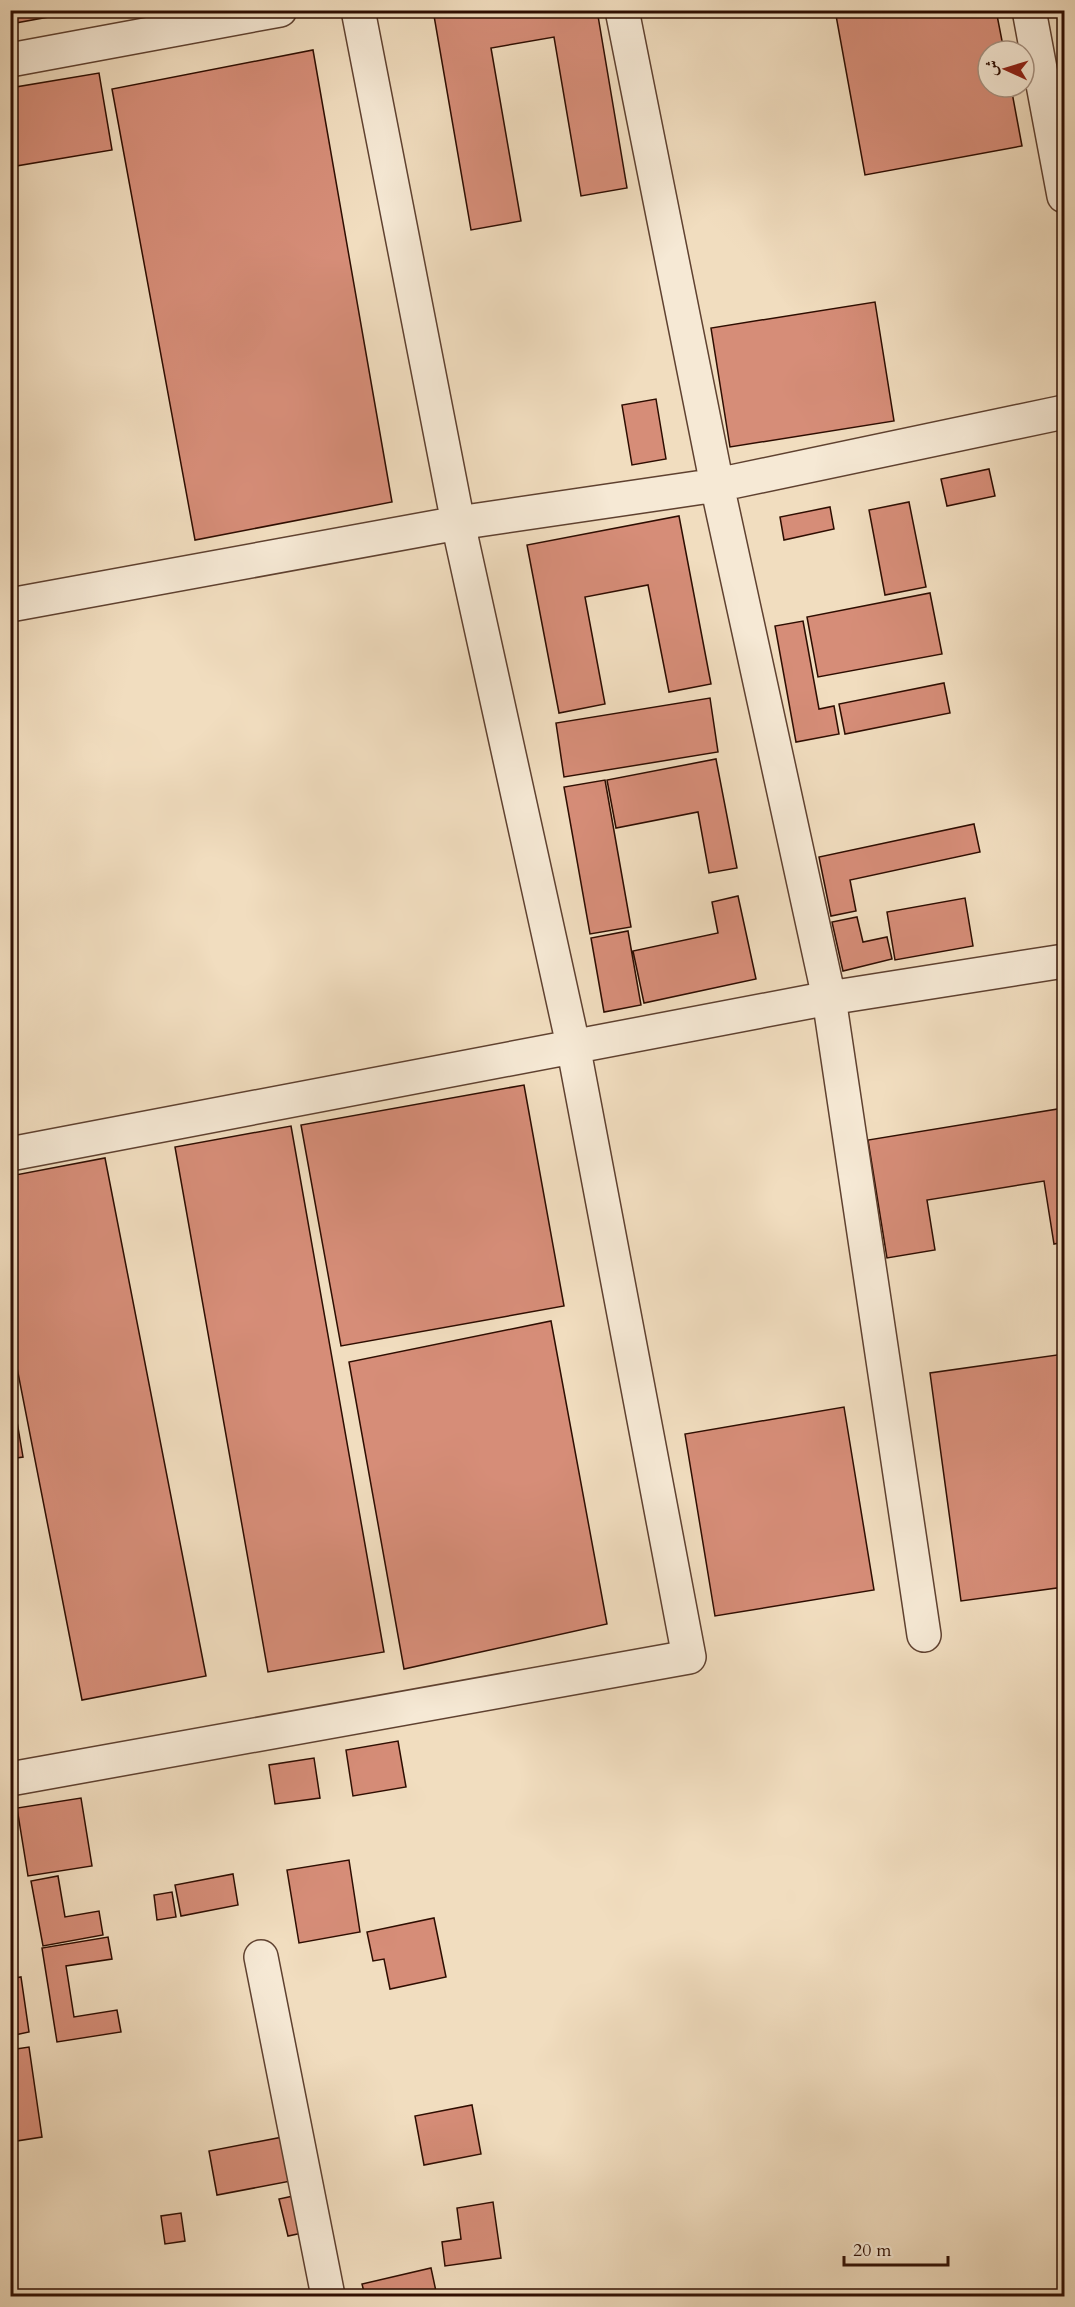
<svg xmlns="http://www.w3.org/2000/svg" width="1075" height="2307" font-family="Cardo,Amiri,serif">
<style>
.building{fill:#d68d78;stroke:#2e0d01;stroke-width:1.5}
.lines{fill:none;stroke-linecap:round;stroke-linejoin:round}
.minor-casing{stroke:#5f4130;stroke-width:36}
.minor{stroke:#f6e9d5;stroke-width:33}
</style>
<rect width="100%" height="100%" fill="#f1ddbf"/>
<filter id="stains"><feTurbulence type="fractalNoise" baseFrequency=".00333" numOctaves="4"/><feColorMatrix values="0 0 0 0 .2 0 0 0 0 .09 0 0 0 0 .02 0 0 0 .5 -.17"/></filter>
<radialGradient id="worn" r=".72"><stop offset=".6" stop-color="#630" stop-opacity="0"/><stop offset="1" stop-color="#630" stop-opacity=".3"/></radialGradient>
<path class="building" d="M10,10h77l-77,14z
M433,10h164l30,178 -46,8 -27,-159 -63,11 30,173 -50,9z
M835,10h161l8,41h-16v36h23l11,59 -157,29z
M313,50l79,452 -197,38 -83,-451z
M99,73l13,77 -102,17v-79z
M875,302l19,119 -164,26 -19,-119z
M656,399l10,60 -34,6 -10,-60z
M989,469l6,27 -48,10 -6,-27z
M909,502l17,85 -41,8 -16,-85z
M830,507l4,22 -50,11 -4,-23z
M679,516l32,168 -42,8 -21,-107 -63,12 20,107 -46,9 -32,-168z
M930,593l12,61 -124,23 -11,-60z
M803,621l16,88 15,-3 5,28 -43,8 -21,-116z
M944,683l6,30 -105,21 -6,-30z
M710,698l8,54 -154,25 -8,-54z
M716,759l21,109 -28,5 -11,-61 -82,16 -9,-48z
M605,780l26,147 -41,7 -26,-147z
M974,824l6,28 -130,28 6,31 -25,5 -12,-59z
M738,896l18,83 -112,24 -11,-52 85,-18 -6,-31z
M965,898l8,48 -78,14 -8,-48z
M857,917l6,25 24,-5 5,22 -49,12 -11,-49z
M628,931l13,74 -37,7 -13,-74z
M524,1085l40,221 -223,40 -40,-221z
M1064,1108v134l-10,2 -10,-63 -117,19 8,50 -48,8 -19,-118z
M291,1126l93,526 -116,20 -93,-525z
M105,1158l101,518 -124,24 -72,-368v-156z
M551,1321l56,303 -203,45 -55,-307z
M1064,1354v233l-103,14 -31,-228z
M10,1380l13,77 -13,2z
M844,1407l30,183 -159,26 -30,-182z
M398,1741l8,46 -53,9 -7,-46z
M314,1758l6,40 -45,6 -6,-39z
M81,1798l11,68 -64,10 -11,-68z
M349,1860l11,72 -61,11 -12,-73z
M233,1874l5,31 -57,11 -6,-31z
M58,1876l7,41 34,-6 4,24 -60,11 -12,-65z
M172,1892l4,25 -19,3 -3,-25z
M434,1918l12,59 -56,12 -6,-30 -11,2 -6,-29z
M108,1937l4,22 -46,7 8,51 43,-7 4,22 -64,10 -15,-94z
M21,1977l8,55 -19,4v-57z
M29,2047l13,90 -32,5v-92z
M472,2105l9,49 -57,11 -9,-49z
M283,2137l8,44 -74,14 -8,-44z
M298,2195l9,37 -19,4 -9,-37z
M493,2202l8,56 -56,8 -3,-24 19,-3 -4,-31z
M181,2213l4,28 -20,3 -4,-28z
M431,2268l6,28h-72l-3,-12z"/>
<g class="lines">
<g class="minor-casing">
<path id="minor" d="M622,10l95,475 112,513 95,637
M1029,10l35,186
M10,60l270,-50
M10,605l448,-82 259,-38 347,-73
M10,1154l819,-156 235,-37
M10,1779l679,-122 -116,-612 -115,-522 -100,-513
M261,1957l67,339"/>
</g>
<use href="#minor" class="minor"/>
</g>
<rect width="1075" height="2307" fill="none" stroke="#f1ddbf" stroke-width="36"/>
<rect x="12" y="12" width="1051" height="2283" fill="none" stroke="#2e0d01" stroke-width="3"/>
<rect x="18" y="18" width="1039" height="2271" fill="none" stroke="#2e0d01" stroke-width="1.5"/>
<g transform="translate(1006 69) rotate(274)"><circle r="28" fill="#f6e9d5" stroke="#a69180" stroke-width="1.5"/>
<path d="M0-4.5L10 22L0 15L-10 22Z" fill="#8f2418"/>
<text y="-9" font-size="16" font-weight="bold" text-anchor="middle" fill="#2e0d01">ش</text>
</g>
<path d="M844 2256v9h104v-9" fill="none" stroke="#2e0d01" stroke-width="3"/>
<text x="853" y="2256" font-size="18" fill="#2e0d01" stroke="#f6e9d5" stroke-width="4.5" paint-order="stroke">20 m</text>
<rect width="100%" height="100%" filter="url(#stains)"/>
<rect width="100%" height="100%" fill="url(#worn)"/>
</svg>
